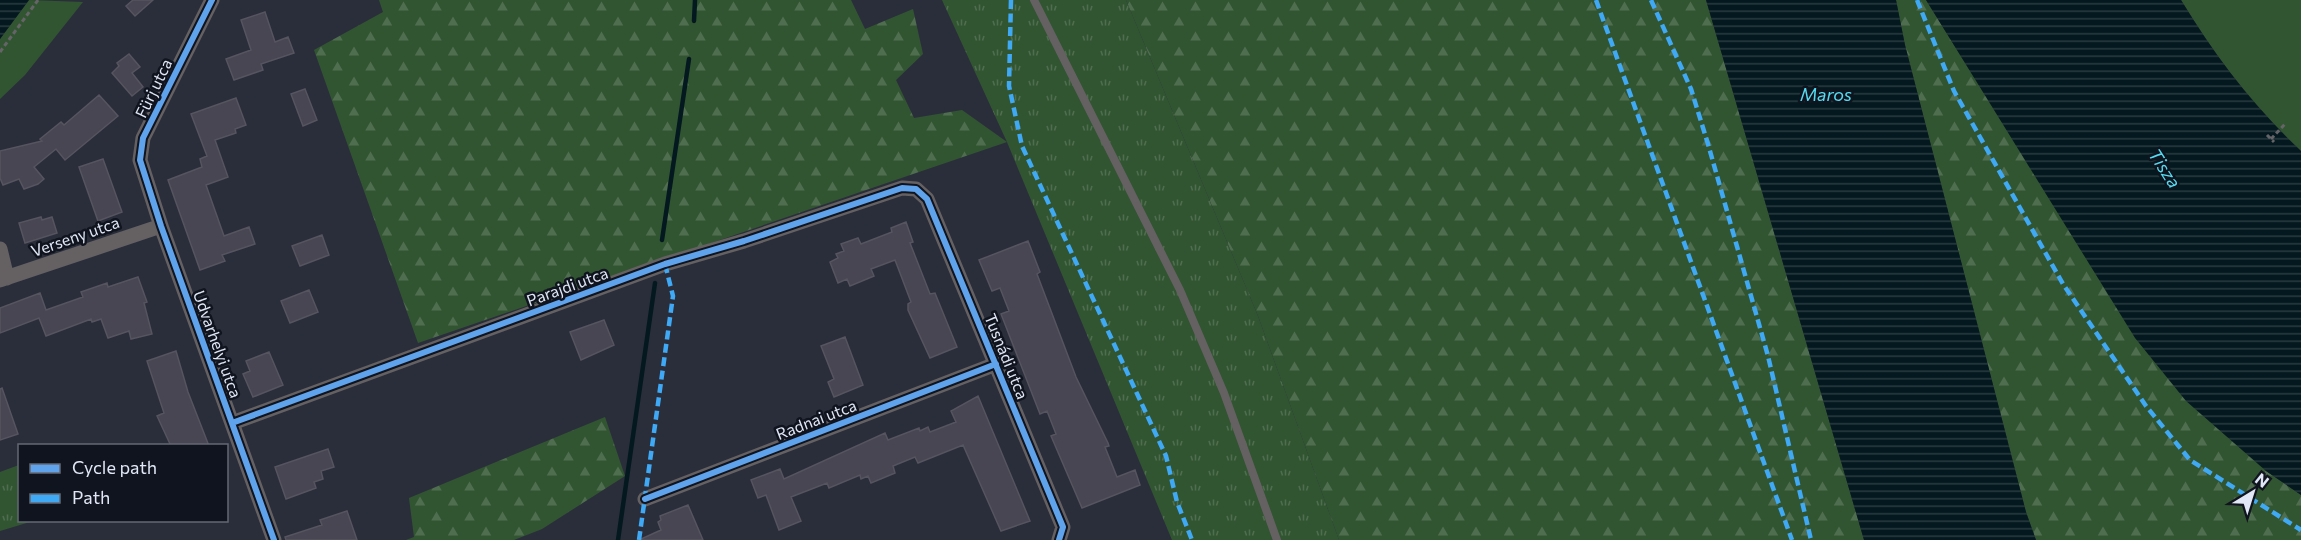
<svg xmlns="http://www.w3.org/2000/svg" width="2301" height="540" font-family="Commissioner,sans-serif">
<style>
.grass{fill:url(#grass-tufts)}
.forest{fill:url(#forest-firs)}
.green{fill:#325531}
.water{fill:url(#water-rules)}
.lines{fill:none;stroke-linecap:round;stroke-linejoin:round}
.stream{stroke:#04191f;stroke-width:4.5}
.building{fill:#474652;stroke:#55545f;stroke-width:1.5}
.path{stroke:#656468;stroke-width:3;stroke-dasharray:4.5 3;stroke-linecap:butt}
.service{stroke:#656163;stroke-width:8}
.minor{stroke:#656163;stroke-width:15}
.quiet{stroke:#3fa9f5;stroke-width:4.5;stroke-dasharray:9 4.5;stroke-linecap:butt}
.cycleway-casing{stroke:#10141e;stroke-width:10}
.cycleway{stroke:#60a3ed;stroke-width:6}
.labels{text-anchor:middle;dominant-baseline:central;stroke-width:5;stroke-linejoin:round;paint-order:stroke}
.street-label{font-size:16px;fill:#e1e7f6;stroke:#10141e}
.water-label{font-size:18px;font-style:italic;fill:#53dcf1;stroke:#10141e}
</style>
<defs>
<pattern id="grass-tufts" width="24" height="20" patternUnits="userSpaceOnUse" patternTransform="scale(1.5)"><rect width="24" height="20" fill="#325531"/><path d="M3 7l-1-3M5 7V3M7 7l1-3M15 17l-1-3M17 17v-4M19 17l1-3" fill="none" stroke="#4f6d4f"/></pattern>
<pattern id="forest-firs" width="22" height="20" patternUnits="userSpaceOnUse" patternTransform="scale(1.5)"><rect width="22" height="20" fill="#325531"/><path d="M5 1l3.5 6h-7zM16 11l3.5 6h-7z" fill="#4f6d4f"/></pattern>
<pattern id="water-rules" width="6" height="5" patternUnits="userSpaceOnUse" patternTransform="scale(1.5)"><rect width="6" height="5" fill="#04191f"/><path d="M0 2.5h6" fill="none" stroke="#283a40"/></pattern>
</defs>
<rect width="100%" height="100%" fill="#2a2e3b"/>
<path class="grass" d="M942,0h184l132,316 81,224h-167l-165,-398z
M19,465l1,55 13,1 -33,10v-59z"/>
<path class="forest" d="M379,0h472l14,29 48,-20 10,45 -27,26 18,38 48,-8 45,32 -589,201 -104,-293 69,-38z
M1126,0h580l158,540h-525l-81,-224z
M1896,0h30l120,192 220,279 35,24v45h-265l-10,-28 -121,-467z
M605,417l20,59 -83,53 -28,11h-108l8,-3 -5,-39z"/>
<path class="green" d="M29,0l54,2 -58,73 -25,24v-60z
M2181,0h120v151c-48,-45 -86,-95 -120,-151z"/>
<path class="water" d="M0,0h29l-29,39z
M1706,0h190l9,45 121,467 10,28h-172z
M1926,0h255c34,56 72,106 120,151v344l-35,-24 -80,-70 -51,-63z"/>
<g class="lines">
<path class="stream" d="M694,21l1,-21
M662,240l27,-181
M618,540l37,-257"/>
</g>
<path class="building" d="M133,0h20l-18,16 -9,-10z
M265,12l10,30 13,-5 6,16 -33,11 2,6 -29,10 -8,-21 25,-9 -10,-30z
M129,54l11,13 -8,6 11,14 -11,9 -20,-23 7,-7 -2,-3z
M305,89l12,31 -14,6 -12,-32z
M99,95l19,21 -53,44 -9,-11 -22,18 10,12 -6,5 -14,5 -5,-10 -16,6 -3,-7v-27l42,-10 -2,-2 21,-17 3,3z
M236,98l10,27 -11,4 1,4 -21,7 13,37 -22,8 18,51 25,-9 6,17 -33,11 3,6 -25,9 -32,-90 34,-13 -2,-8 7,-3 -16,-42z
M103,159l19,53 -24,9 -19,-54z
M41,217l1,3 10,-3 5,16 -32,10 -6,-20z
M906,222l7,20 -3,1 20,51 5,-1 22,54 -27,11 -22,-48v-6l3,-2 -16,-42 -24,9 3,7 -24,10 -3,-7 -9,4 -8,-21 8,-4 -2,-4 8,-3 -3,-7 17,-6 3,6 31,-12 -1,-4z
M322,235l7,20 -29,11 -8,-20z
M1028,241l12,31 -3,2 39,103 32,66 1,3 -4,1 12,30 18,-7 5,15 -58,23 -31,-72 5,-2 -9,-23 -7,3 -39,-100 8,-3 -9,-23 -8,3 -13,-31z
M138,277l9,25 -3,1 8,31 -21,5 -2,-8 -21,7 -7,-19 -9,3 -1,-3 -45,17 -7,-18 -39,15v-25l40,-15 6,17 37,-13 -2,-5 26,-9 1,4z
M309,290l9,22 -28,11 -9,-22z
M604,320l10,25 -33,15 -11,-28z
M845,337l18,48 -29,12 -6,-15 6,-3 -13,-33z
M176,351l12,41 21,54h-38l-14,-30 7,-3 -17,-52z
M269,352l14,33 -30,12 -10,-23 7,-3 -4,-10z
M2,388l16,46 -18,6v-51z
M978,396l52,125 -29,10 -38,-86 -45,18 -3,-6 -22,9 2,7 -24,10 -3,-7 -7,3 -1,-4 -31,13 -2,-5 -36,14 10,24 -22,9 -13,-35 -8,3 -7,-18 29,-11 4,10 101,-46 3,7 31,-12 1,3 8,-4 2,5 26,-10 -5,-11z
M328,449l6,18 -13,4 2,8 -9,3 2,6 -30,11 -11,-32z
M688,505l15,35h-64l22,-10 -3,-8 3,-2 -1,-4z
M347,511l10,29h-71l-1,-3 37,-12 -2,-5z"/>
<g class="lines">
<path class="path" d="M0,52l38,-52
M2267,135l7,7
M2271,139l14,-15"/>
<path class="service" d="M1034,0l146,290 44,103 53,147"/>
<path class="minor" d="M212,0l-69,138 -3,22 21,66 113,314
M0,249l7,29
M0,280l161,-54
M232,423l433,-159 79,-23 158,-53 14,1 11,10 136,328 -4,13
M645,499l351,-135"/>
<path class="quiet" d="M1011,0l-2,86 13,60 144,310 11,46 15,38
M1596,0l196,540
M1651,0l40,89 17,55 60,212 43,184
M1917,0l37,91 109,193 83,122 44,54 111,70
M639,540l34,-244 -8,-32"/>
<g class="cycleway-casing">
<path id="cycleway" d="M212,0l-69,138 -3,22 21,66 113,314
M232,423l433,-159 79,-23 158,-53 14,1 11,10 136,328 -4,13
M645,499l351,-135"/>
</g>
<use href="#cycleway" class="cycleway"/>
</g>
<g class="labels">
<g class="street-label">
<text transform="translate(153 88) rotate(-64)">Fürj utca</text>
<text transform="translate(75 236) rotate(-19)">Verseny utca</text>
<text transform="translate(567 286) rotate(-20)">Parajdi utca</text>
<text transform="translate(218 344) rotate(70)">Udvarhelyi utca</text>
<text transform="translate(1007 356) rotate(68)">Tusnádi utca</text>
<text transform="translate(816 419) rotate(-21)">Radnai utca</text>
</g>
<g class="water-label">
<text x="1826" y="94">Maros</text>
<text transform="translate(2165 168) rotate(57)">Tisza</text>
</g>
</g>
<rect x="18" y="444" width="210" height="78" fill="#10141e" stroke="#646874" stroke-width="1.5"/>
<rect x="30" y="464" width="30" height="9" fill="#60a3ed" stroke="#646874" stroke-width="1.5"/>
<text x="72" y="474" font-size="18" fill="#e1e7f6">Cycle path</text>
<rect x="30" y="494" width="30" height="9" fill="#3fa9f5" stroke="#646874" stroke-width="1.5"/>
<text x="72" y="504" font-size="18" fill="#e1e7f6">Path</text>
<g transform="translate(2253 492) rotate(38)" stroke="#10141e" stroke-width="4.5" paint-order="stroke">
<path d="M0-4.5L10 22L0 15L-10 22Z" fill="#e1e7f6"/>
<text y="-9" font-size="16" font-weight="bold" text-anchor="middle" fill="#e1e7f6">N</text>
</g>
</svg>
